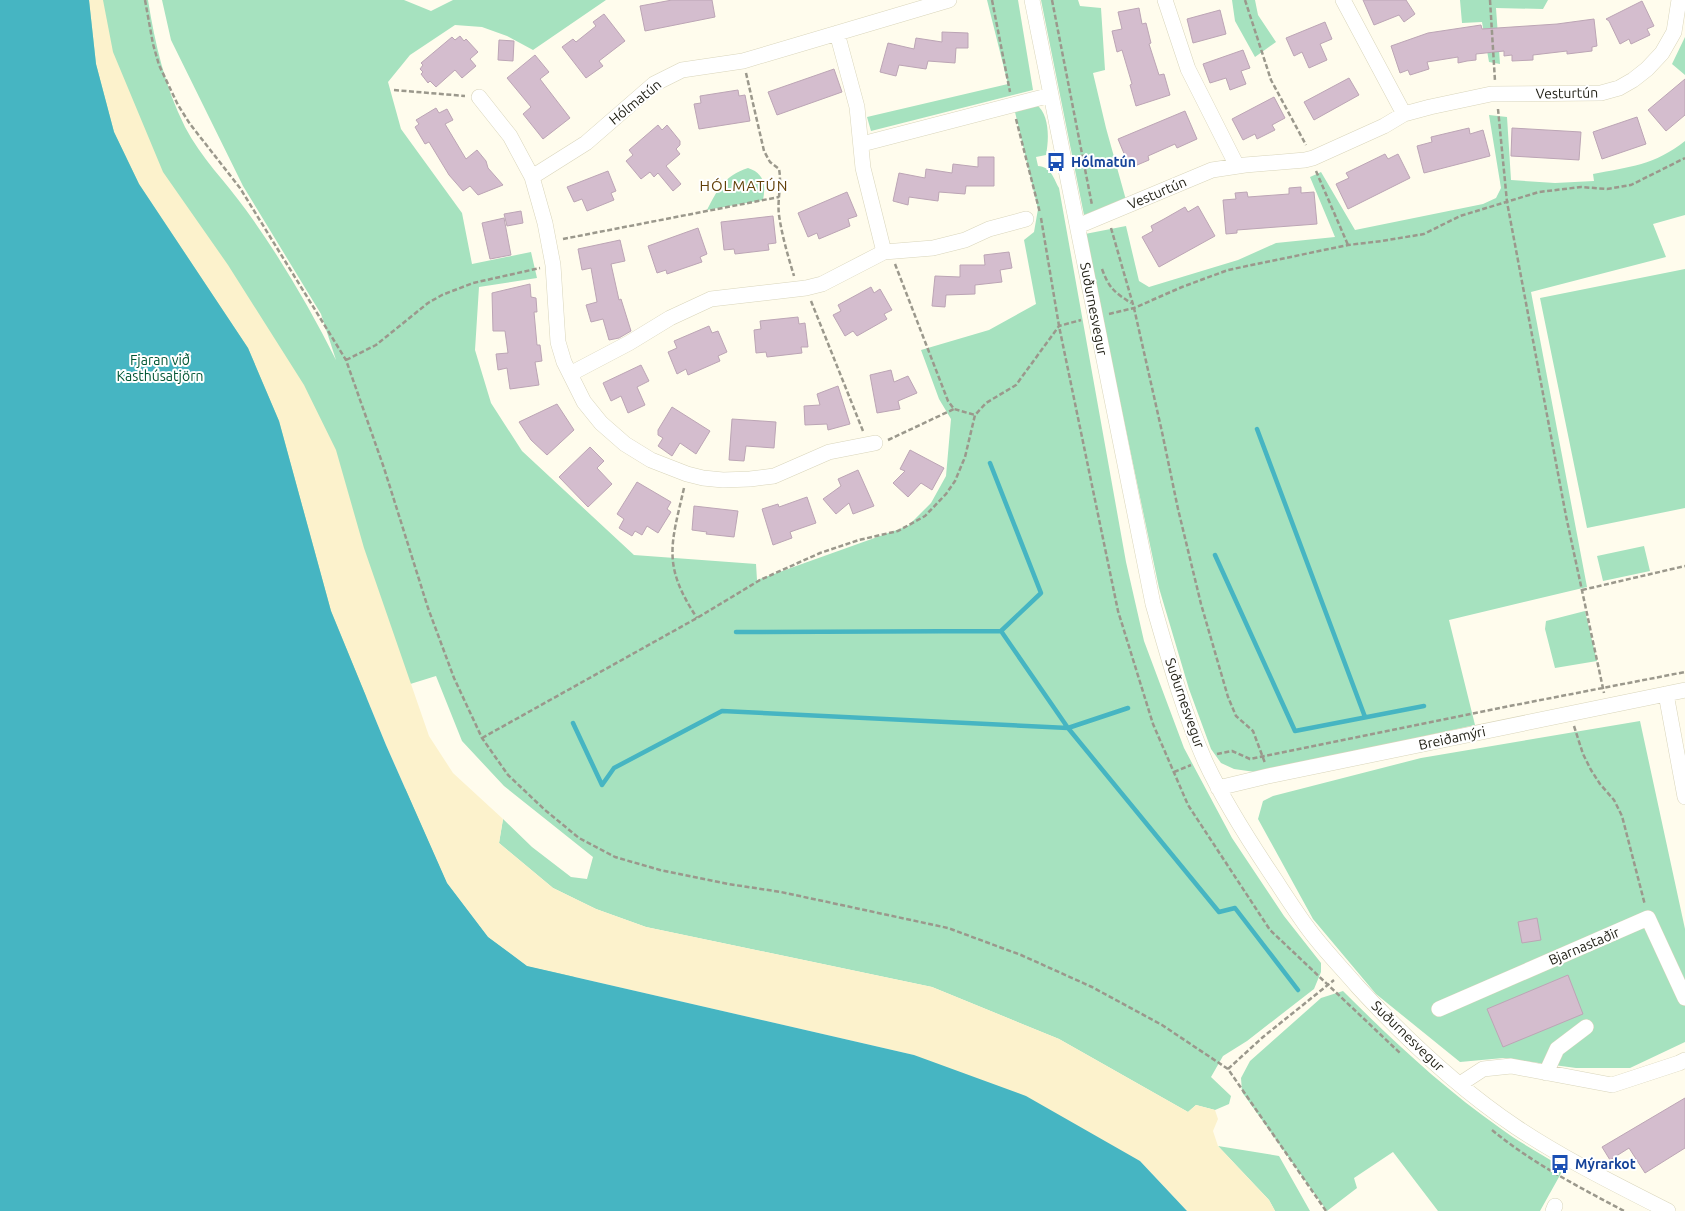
<svg xmlns="http://www.w3.org/2000/svg" width="1685" height="1211" font-family="Ubuntu,sans-serif">
<style>
.green{fill:#a6e2bf}
.sand{fill:#fcf2cc}
.water{fill:#46b5c2}
.lines{fill:none;stroke-linecap:round;stroke-linejoin:round}
.stream{stroke:#46b5c2;stroke-width:4.5}
.building{fill:#d4bdce;stroke:#bca5b5}
.minor-casing{stroke:#d9d5bb;stroke-width:16}
.path{stroke:#9b988c;stroke-width:2.5;stroke-dasharray:5 2.5;stroke-linecap:butt}
.minor{stroke:#fff;stroke-width:15}
.labels{text-anchor:middle;dominant-baseline:central;stroke-width:4;stroke-linejoin:round;paint-order:stroke}
.street-label{font-size:14px;fill:#232218;stroke:#fff}
.transit-label{font-size:14px;font-weight:bold;fill:#164399;stroke:#fff;text-anchor:start}
.park-label{font-size:14px;fill:#005634;stroke:#fff}
.neighbourhood-label{font-size:15px;letter-spacing:1px;fill:#624009;stroke:#fff}
</style>
<rect width="100%" height="100%" fill="#fffced"/>
<path class="green" d="M0,0h148c7,44 17,87 37,127 16,31 41,55 61,83 34,47 64,98 90,150l-15,-46 -78,-128 -72,-146 -9,-40h242l27,11 22,-11h153l-73,50 -26,-14 -25,-9 -27,-2 -45,30 -22,27 13,47 61,84 10,51 59,-12 6,26 -58,9 -4,63 16,53 31,48 112,104 122,9 1,16 151,-54 23,-23 15,-27 5,-57 -12,-20 -18,-49 68,-20 47,-26 -12,-64 10,-8 4,-23 -23,-97 21,-8c14,11 13,35 10,51l-10,2 2,9c13,1 15,11 21,22l67,374 18,79 40,107 48,90 52,78 37,47v9l-7,17 -67,52 -24,15 -12,21 20,19 -2,8 -14,6 -19,-5 -8,7 -129,-73 -127,-52 -286,-60 -50,-18 -43,-21 -54,-45 4,-24 29,28 39,30 16,2 6,-22 -89,-71 -42,-45 -26,-65 -87,27 8,25 -6,39 11,6 44,16 41,94 41,54 39,29 47,10 -47,69 -33,15 -46,-8 -100,-86 -24,-51 1,-35 -25,-29 -16,-60 3,-42 12,-31 -108,32 -143,-268 -48,-20z
M987,0h31l15,90 -162,41 -4,-14 141,-33z
M1041,0h37l2,6 21,2 4,62 -12,3 13,55 20,72 -42,15z
M1232,0h23l3,15 18,27 -21,15 -20,-36z
M1460,0h88l-5,9 -47,-1 4,56 -11,-2 -7,-40 -20,1z
M1685,37v38l-13,-11z
M1489,115l18,2 4,63 44,3 39,-2 -1,-7c36,-7 62,-9 92,-33v74l-32,9 13,33 -135,35 56,295 -138,33 26,105 -200,44 -20,3 -21,-3 -13,-6 -10,-14 -22,-60 -30,-101 -74,-354 41,-8 13,55 10,6 89,-27 38,-17 59,-6 -25,-60 11,-5 34,58 128,-26 13,-6 5,-10z
M748,168c16,5 18,17 15,32l-56,10c11,-21 17,-34 41,-42z
M1685,269v239l-98,20 -47,-230z
M1644,546l6,25 -47,10 -6,-25z
M1585,611l12,50 -42,7 -10,-39 1,-8z
M1640,721l45,208v113l-55,26h-54l-73,-10 -43,4 -84,-68 -63,-75 -55,-100 5,-18 10,-5 148,-38z
M1343,991c49,49 100,97 157,137 20,15 43,27 64,40l-24,43h-102l-45,-59 -39,26 3,10 -30,23 -85,-119 -1,-14 9,-17 71,-63z
M1218,1146l61,10 31,55h-35l-6,-11z"/>
<path class="sand" d="M89,0h14l10,52 50,120 65,93 76,120 32,65 28,98 65,188 24,37 50,46 -4,24 54,45 43,21 50,18 286,60 127,52 129,73 8,-7 19,5 3,9 -5,12 5,15 51,54 6,11h-88l-47,-50 -226,-106 -387,-89 -39,-29 -41,-54 -61,-138 -55,-134 -52,-190 -31,-73 -109,-164 -25,-52 -18,-68z"/>
<path class="water" d="M0,0h89l7,64 18,68 25,52 109,164 31,73 52,190 55,134 61,138 41,54 39,29 387,89 112,41 114,65 47,50h-1187z"/>
<g class="lines">
<path class="stream" d="M1257,429l108,288
M990,463l51,130 -40,38
M1215,555l80,176 129,-25
M736,632l265,-1 67,97 151,184 16,-4 63,82
M573,723l29,62 12,-17 108,-57 346,17 60,-20"/>
</g>
<path class="building" d="M672,0h40l3,17 -70,14 -5,-25z
M1363,0h43l9,14 -11,8 -5,-7 -25,10z
M1642,1l12,25 -7,3 3,6 -19,9 -2,-5 -9,5 -11,-23 -3,-2z
M1139,8l3,16 4,-1 5,20 -2,1 10,31 5,-1 6,21 -34,11 -6,-21 2,-1 -10,-34 -5,2 -5,-21 10,-2 -4,-17z
M1220,10l6,24 -33,9 -6,-24z
M604,14l21,27 -26,20 4,5 -17,12 -24,-31 11,-8 3,3 20,-16 -3,-4z
M1594,19l3,27 -5,1v4l-25,3v-3l-34,4v5l-21,1v-6l-8,1v-5l-28,3v6l-9,1 -9,2v-6l-31,5 2,7 -19,6 -2,-5 -8,3 -9,-27 37,-13 53,-8 1,4 75,-5z
M1325,22l7,17 -12,5 7,16 -18,8 -7,-16 -8,4 -8,-18z
M942,32l26,1v15h-12l-1,15 -27,-2 -2,8 -27,-4 -3,11 -16,-4 8,-29 26,6 2,-11 26,4z
M460,36l4,5 2,-2 12,13 -8,7 6,7 -14,12 -7,-8 -19,17 -6,-6 -2,2 -7,-9 2,-2 -3,-3 3,-4 -2,-2 31,-26 3,3z
M499,40l15,1 -1,20 -15,-1z
M1243,50l7,18 -9,3 5,13 -16,6 -4,-12 -16,5 -7,-19z
M535,55l14,17 -9,7 30,39 -27,21 -20,-25 8,-7 -24,-29z
M834,69l8,23 -65,23 -9,-23z
M1349,78l10,17 -45,25 -10,-18z
M1685,79v36l-19,16 -18,-21z
M738,90l1,6 6,-1 5,26 -51,8 -5,-25 7,-1 -1,-7z
M1274,97l11,21 -13,7 3,5 -18,9 -2,-5 -12,6 -11,-21z
M436,108l3,5 8,-4 6,11 -8,4 21,35 11,-9 9,11 2,7 15,17 -25,10 -8,-9 -7,5 -14,-16 -20,-33 -4,2 -10,-17 4,-3 -3,-4z
M1185,111l12,28 -20,9 -2,-4 -27,12 1,4 -19,8 -12,-29z
M1637,117l9,27 -44,15 -9,-27z
M658,125l4,5 5,-5 13,16v4l-4,4 4,5 -14,12 15,18 -8,7 -15,-18 -4,4 -4,-5 -9,7 -15,-18 7,-6 -4,-5z
M1469,128l1,6 13,-4 7,26 -66,17 -7,-27 15,-4 -1,-5z
M1512,128l69,4 -2,28 -68,-4z
M1385,154l3,5 10,-5 12,24 -62,31 -12,-25 13,-6 -3,-5z
M978,157h16v29h-28l-1,8 -26,-2 -1,9 -29,-4 -1,8 -15,-4 6,-28 26,5 1,-9 26,4 1,-9 25,3z
M608,171l8,20 -5,2 3,7 -27,11 -5,-12 -8,3 -7,-15z
M1301,187v6l13,-1 3,32 -80,6v3l-11,1 -3,-34 13,-1 -1,-6 12,-1 1,5 41,-3v-6z
M847,192l10,24 -9,3 2,7 -31,13 -2,-6 -9,4 -10,-24z
M1198,206l17,30 -56,31 -17,-30 11,-6 -2,-5 13,-7 21,-12 3,5z
M521,211l2,12 -16,3 -3,-12z
M773,216l3,27 -8,1 1,6 -34,4 -1,-5 -10,1 -3,-28z
M504,218l7,37 -21,4 -8,-36z
M698,228l9,26 -7,3 2,5 -35,12 -1,-4 -9,3 -9,-27z
M620,240l5,21 -14,3 8,36 2,-1 10,32 -12,7 -10,2 -6,-21 -12,3 -5,-17 11,-3 -6,-34 -9,2 -4,-21z
M1009,252l3,16 -12,2 2,12 -27,3v9l-29,1 -1,12 -13,-1 3,-30 25,1v-12h25l-1,-10z
M530,284l1,13 5,1 1,14h-3l3,33h3l2,16 -7,1 4,23 -29,4 -3,-21 -9,2 -2,-16 12,-1 -3,-22h-12l-1,-38z
M871,287l3,6 6,-4 12,21 -8,4 3,5 -30,17 -4,-5 -8,5 -12,-21 8,-4 -3,-6z
M798,317l1,7 6,-1 3,24h-7l1,6 -35,4 -1,-5 -10,1 -2,-23 7,-1 -1,-8z
M709,326l3,7 6,-2 9,21 -9,4 2,5 -32,14 -2,-6 -9,5 -9,-22 9,-4 -3,-7z
M641,365l8,16 -12,6 8,18 -17,8 -7,-17 -10,5 -8,-18z
M891,370l3,12 14,-6 9,17 -19,8 2,8 -23,4 -7,-38z
M838,386l12,38 -22,6 -1,-6 -22,1 -1,-19 16,-1 -3,-11z
M557,404l17,26 -27,25 -16,-15 -12,-18z
M672,407l38,24 -14,23 -16,-11 -8,13 -14,-10 5,-8 -5,-3v-5z
M732,419l44,3 -2,26 -28,-2 -2,15 -15,-1z
M590,447l14,14 -7,7 15,16 -24,23 -29,-30z
M910,450l34,18 -12,22 -11,-7 -13,14 -15,-14 12,-12 -5,-2z
M858,470l16,36 -21,8 -4,-11 -13,11 -13,-15 18,-13 -3,-7z
M637,482l34,20 -4,7 4,3 -13,21 -11,-7 -5,9 -7,-4 -3,5 -13,-8 5,-9 -7,-5z
M807,497l9,26 -26,9 2,6 -19,7 -11,-36 16,-5 1,3z
M694,506l44,5 -4,26 -28,-3 1,-2 -15,-2z
M1537,918l4,22 -19,3 -4,-21z
M1568,975l15,39 -80,33 -16,-38z
M1685,1098v50l-40,25 -16,-25 -19,12 -8,-13z"/>
<g class="lines">
<g class="minor-casing">
<path id="minor" d="M1032,0l121,604c15,52 30,107 52,157 18,39 41,75 65,111 12,18 24,37 37,55 15,21 34,40 51,60 47,51 100,101 158,140 48,32 101,58 152,84
M1165,0l23,69 49,97
M1343,0l61,114
M837,33l20,74 6,61 21,84
M479,97l31,39 22,41 13,46 8,42 5,77 6,20 20,40 17,21 24,21 26,16 36,14 16,4 20,2 27,-1 24,-3 55,-24 46,-9
M862,144l189,-49
M532,177l54,-34 68,-59 28,-14 61,-9 206,-61
M1078,226l134,-56 33,-5 60,-5 8,-2 71,-32 20,-12 26,-7 61,-13 110,-1 18,-5 14,-8 14,-11 15,-16 12,-21 5,-32
M570,374l59,-31 41,-25 41,-19 95,-11 16,-4 62,-32 49,-4 32,-8 24,-11 37,-10
M1666,694l19,103
M1218,788l50,-12 417,-86
M1439,1009l209,-91 37,80
M1546,1073l11,-24 29,-22
M1460,1084l23,-15 28,-3 101,19 67,-22 6,-3
M1553,1211l2,-5"/>
</g>
<path class="path" d="M145,0l8,44 6,21 19,40 12,19 50,64 106,172 38,108 44,140 26,70 28,60 26,37 37,35 34,28 36,19 45,13 68,14 53,8 167,36 73,27 71,32 70,38 66,44
M992,0l18,92
M1052,0l40,205
M1245,0l26,80 35,65
M1490,0l5,81
M746,73l18,78 6,11 9,7c3,15 -2,31 0,46 3,21 9,41 15,61
M394,90l71,6
M1498,109l9,93 59,314 38,177
M1016,119l24,94
M1316,171l32,74
M1041,218l18,108 59,285 35,113 35,81 82,125 130,123
M1111,228l23,80 28,124 16,77 23,95 27,93 8,19 17,15 12,32
M563,239l216,-42
M895,264l53,137 6,8 21,6
M1102,269c7,19 12,23 29,34
M811,301l52,130
M1109,314l25,-6 48,-21 46,-17 120,-25 34,-4 42,-7 36,-18 79,-24 42,-5 26,2 24,-4 54,-27
M346,360l30,-15 52,-42 14,-8 31,-12 67,-15
M888,440l66,-31
M684,488c-13,57 -22,77 13,130
M1582,590l103,-24
M1574,726l9,28 8,16 9,14 14,16 8,16 23,89
M482,738l215,-120 63,-38 60,-27 39,-13 39,-9 27,-15 21,-22 9,-13 10,-24 10,-42 11,-12 30,-18 43,-59 22,-6
M1217,754l15,-3 18,8 265,-54 170,-33
M1174,772l17,-7
M1492,1130c40,33 87,57 132,81
M1326,1211l-98,-142 35,-32 71,-57"/>
<use href="#minor" class="minor"/>
</g>
<defs>
<g id="bus-bare" transform="scale(1.5)"><path d="M-5-6H5V4H4V6H2V4H-2V6H-4V4H-5ZM-3.5-4V0h7V-4ZM-3.5 1.2v1.5H-2V1.2ZM2 1.2v1.5H3.5V1.2Z" fill="#1a4fb4" stroke="#fff" stroke-width="2.5" paint-order="stroke"/></g>
</defs>
<g fill-rule="evenodd">
<use href="#bus-bare" x="1056" y="162"/>
<use href="#bus-bare" x="1560" y="1164"/>
</g>
<g class="labels">
<g class="street-label">
<text transform="translate(1567 93) rotate(-1)">Vesturtún</text>
<text transform="translate(635 102) rotate(-39)">Hólmatún</text>
<text transform="translate(1157 193) rotate(-23)">Vesturtún</text>
<text transform="translate(1094 309) rotate(79)">Suðurnesvegur</text>
<text transform="translate(1185 703) rotate(71)">Suðurnesvegur</text>
<text transform="translate(1452 738) rotate(-12)">Breiðamýri</text>
<text transform="translate(1584 946) rotate(-23)">Bjarnastaðir</text>
<text transform="translate(1408 1036) rotate(44)">Suðurnesvegur</text>
</g>
<g class="transit-label">
<text x="1071" y="162">Hólmatún</text>
<text x="1575" y="1164">Mýrarkot</text>
</g>
<g class="park-label">
<text x="160" y="360">Fjaran við<tspan x="160" dy="16">Kasthúsatjörn</tspan></text>
</g>
<g class="neighbourhood-label">
<text x="744" y="185">HÓLMATÚN</text>
</g>
</g>
</svg>
